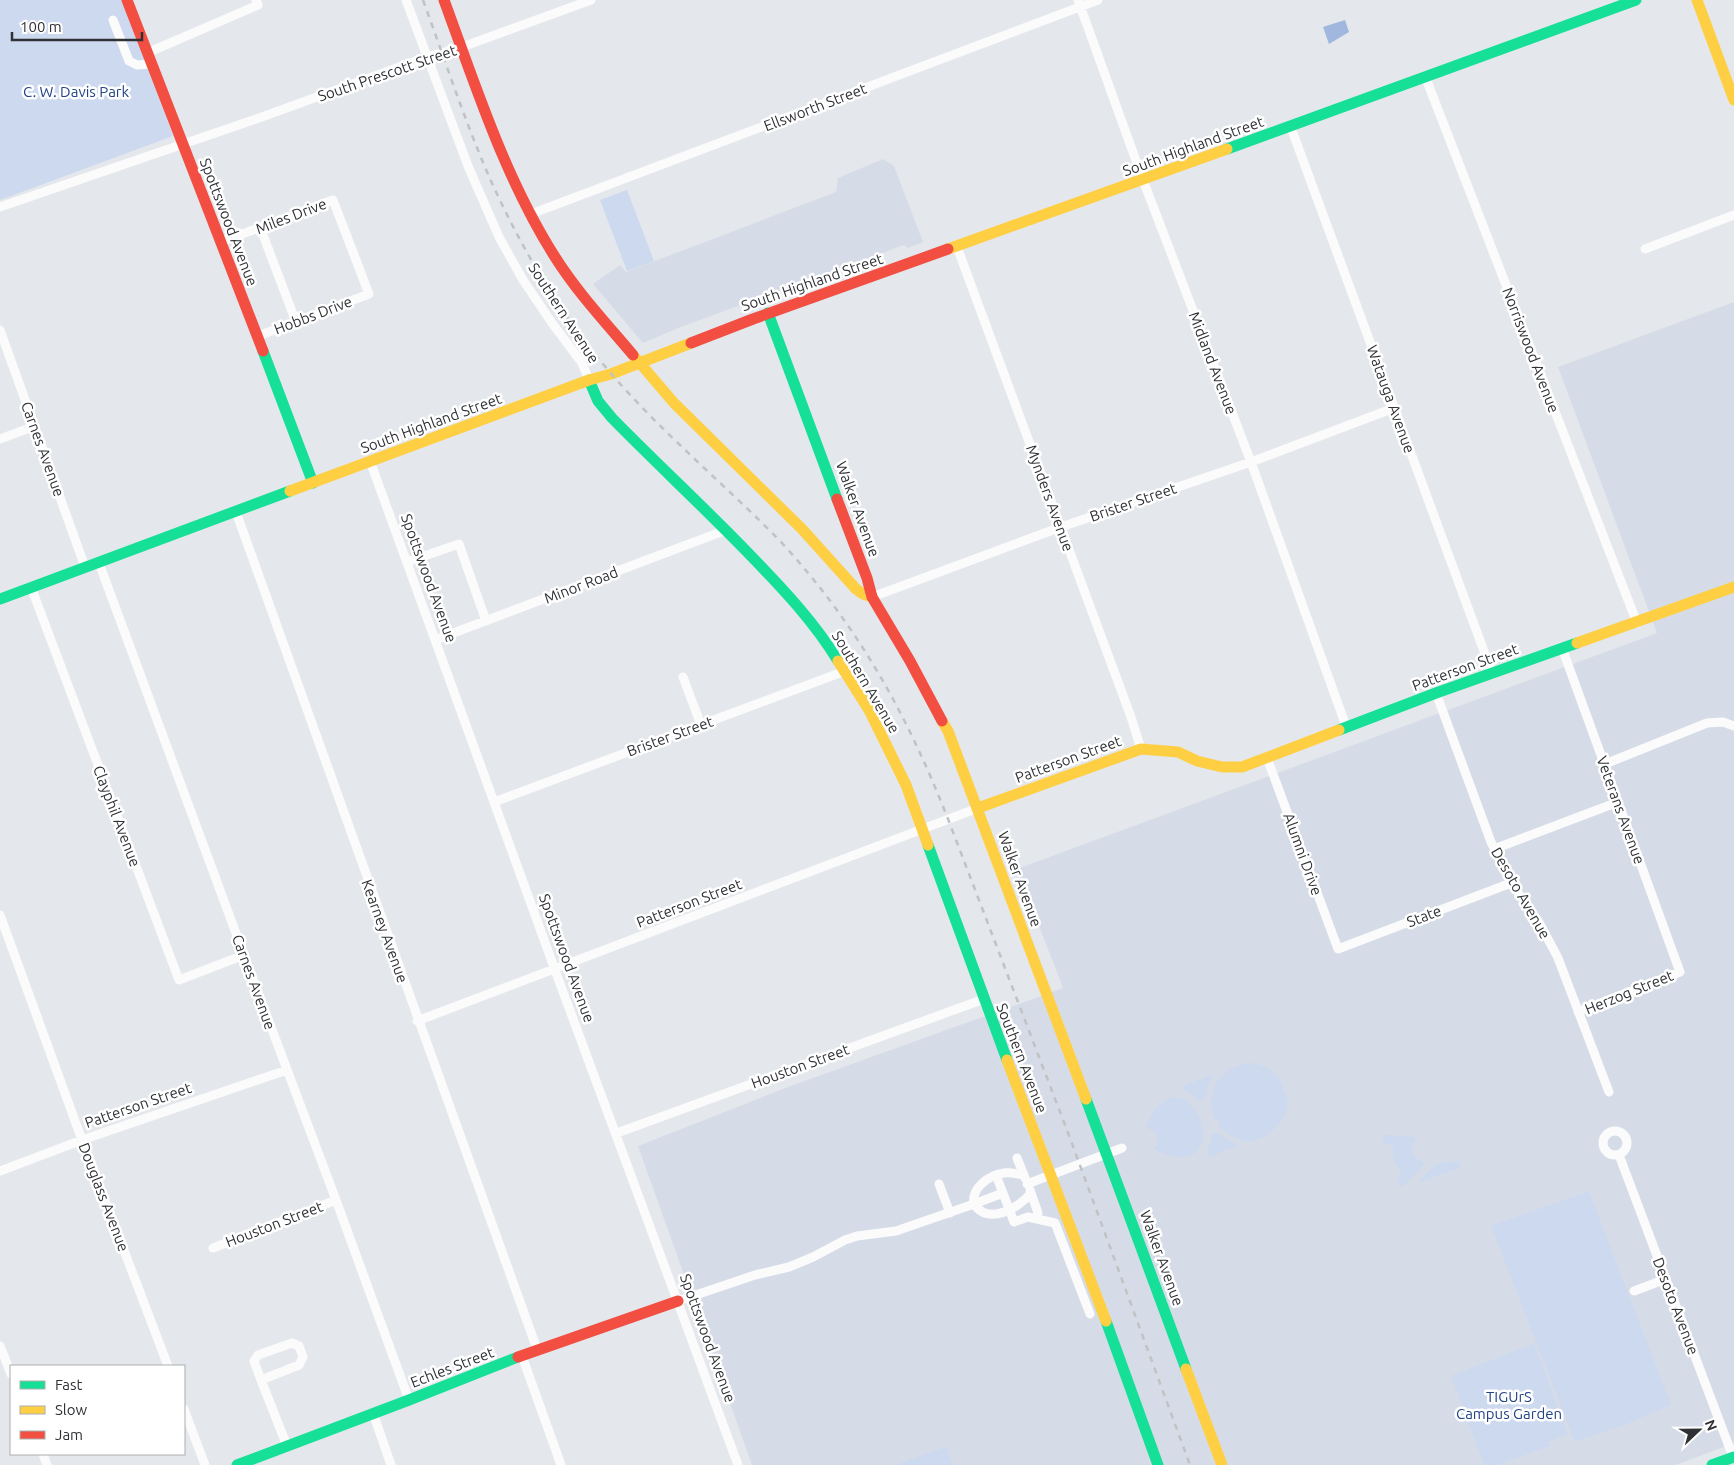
<svg xmlns="http://www.w3.org/2000/svg" width="1734" height="1465" font-family="Ubuntu,sans-serif">
<style>
.built{fill:#d6dce7}
.green{fill:#cdd9ee}
.water{fill:#a1b7de}
.lines{fill:none;stroke-linecap:round;stroke-linejoin:round}
.street{stroke:#fbfbfc;stroke-width:9}
.fast{stroke:#16e098;stroke-width:11}
.slow{stroke:#ffcf43;stroke-width:11}
.jam{stroke:#f24e42;stroke-width:11}
.rail{stroke:#c1c2c3;stroke-width:2.5;stroke-dasharray:6 6;stroke-linecap:butt}
.labels{text-anchor:middle;dominant-baseline:central;stroke-width:5;stroke-linejoin:round;paint-order:stroke}
.street-label{font-size:15px;fill:#2f3135;stroke:#fff}
.park-label{font-size:15px;fill:#234485;stroke:#fff}
</style>
<rect width="100%" height="100%" fill="#e4e7ec"/>
<path class="built" d="M883,159l11,7 29,76 -15,6 -4,-3 -226,83 -35,15 -50,-59 27,-19 6,7 210,-80 2,-14z
M1734,302v1141l-58,22h-924l-114,-319 150,-59 275,-99 -46,-119 640,-236 -99,-266z"/>
<path class="green" d="M0,0h122l51,136 -173,64z
M627,190l27,71 -27,10 -27,-71z
M1245,1063c11,0 21,2 29,10 8,7 8,11 10,19 0,1 1,1 2,2 7,19 -15,45 -35,47 -12,2 -26,-8 -33,-17l1,-1 -2,-4 -2,1 -4,-10 2,-1 -1,-4h-1c0,-23 13,-36 34,-42z
M1211,1075l2,1 -5,8 -3,14 -7,3 -4,-6 -1,1 -11,-7 1,-3z
M1173,1097c36,-1 50,86 -19,52v-1l4,-5 -1,-8 -4,-5 -6,-1 -1,-2c5,-13 12,-25 27,-30z
M1217,1133l21,13c-4,3 -9,2 -14,4v1l-15,6 -2,-4 3,-11h2l-1,-7z
M1384,1135l33,2c-10,17 -5,19 9,27l-23,22h-3l-2,-6c7,-13 -4,-11 -5,-23 -1,-4 2,-8 -2,-12 -2,-1 -5,-2 -7,-2l-2,-5z
M1460,1161v7l-43,15 19,-19z
M1589,1191l82,214 -47,20 -49,17 -84,-216z
M1534,1343l34,91 -19,8 1,4 -53,19h-13l-33,-89z
M946,1447l6,18h-57z"/>
<path class="water" d="M1345,20l4,12 -20,12 -6,-17z"/>
<g class="lines">
<path class="street" d="M406,0l62,166 31,71 24,43 29,43 30,40 7,17
M1078,0l65,180 108,282 95,264
M113,20l16,41 8,4 15,-1
M147,53l111,-48 -2,-5
M1425,76l212,547
M1290,125l202,548
M0,207l259,-89 168,-61 35,-10 129,-47
M531,214l567,-214
M260,227l36,95
M221,242l112,-42 36,94 -111,42
M957,247l174,470 10,32
M1645,249l89,-34
M0,330l85,237
M0,439l35,-13
M370,461l185,509 183,495
M236,512l301,837
M407,562l52,-18 27,77
M99,563l145,392 92,245 73,200
M31,587l148,393 65,-25
M872,597l189,-70 190,-65 143,-54
M435,640l291,-110
M1562,648l118,324 -102,40
M683,677l18,48
M1436,693l55,149 20,41 29,41 18,34 51,134
M1267,758l71,191 173,-66
M1605,764l102,-41 16,-1 11,4
M494,802l351,-131
M1494,849l124,-47
M0,915l82,225 86,226
M417,1021l561,-213
M1603 1143a12 12 0 1 1 24 0a12 12 0 1 1-24 0Z
M617,1133l367,-134
M1619,1155l114,302
M1017,1158l8,20
M0,1171l82,-31 205,-70
M996,1175l18,47 14,-5 27,6 35,91
M939,1184l11,29
M1027,1184l95,-36
M1030,1190l8,23
M1003,1193l-29,11c14,22 45,4 57,-11
M213,1248l123,-48
M1634,1291l32,-12
M678,1301l77,-26 34,-8 24,-10 32,-17 12,-4 39,-5 78,-27c-3,-16 15,-29 30,-31 6,-1 13,1 20,2
M0,1346l11,28
M522,1356l39,109
M261,1380l-7,-19 4,-6 34,-12 7,3 4,11 -4,8 -38,15 26,66
M184,1409l21,56
M373,1413l18,52
M43,1454l4,11"/>
<path class="fast" d="M1227,149l409,-149
M768,313l69,186
M263,351l50,132
M589,380l9,21 14,17c46,47 95,92 141,140 31,32 62,65 85,103
M0,599l290,-108
M1339,730l97,-37 141,-50
M928,845l79,215
M1086,1099l100,270
M1106,1321l52,144
M237,1465l172,-65 109,-43
M1712,1465l22,-8"/>
<path class="slow" d="M1697,0l37,100
M948,249l279,-100
M633,355l41,48 128,126 54,60 7,5 9,3
M290,491l299,-111 22,-6 80,-31
M1577,643l157,-56
M838,661l31,49 37,75 22,60
M942,721l6,10 138,368
M978,808l163,-59 37,3 19,9 25,6h20l97,-37
M1007,1060l99,261
M1186,1369l36,96"/>
<path class="jam" d="M127,0l136,351
M444,0c32,87 61,178 111,257 22,35 51,66 78,98
M691,343l62,-24 195,-70
M837,499l30,79 5,19 38,64 32,60
M518,1357l160,-56"/>
<path class="rail" d="M423,0c22,60 42,122 68,181 25,55 55,109 92,158 29,38 62,73 97,106 33,32 68,63 100,96 77,83 127,173 168,278l122,319 120,327"/>
</g>
<g class="labels">
<g class="street-label">
<text transform="translate(387 73) rotate(-19)">South Prescott Street</text>
<text transform="translate(815 107) rotate(-21)">Ellsworth Street</text>
<text transform="translate(1193 146) rotate(-20)">South Highland Street</text>
<text transform="translate(291 216) rotate(-21)">Miles Drive</text>
<text transform="translate(229 222) rotate(69)">Spottswood Avenue</text>
<text transform="translate(812 282) rotate(-19)">South Highland Street</text>
<text transform="translate(564 313) rotate(57)">Southern Avenue</text>
<text transform="translate(313 315) rotate(-21)">Hobbs Drive</text>
<text transform="translate(1531 350) rotate(69)">Norriswood Avenue</text>
<text transform="translate(1213 363) rotate(69)">Midland Avenue</text>
<text transform="translate(1391 399) rotate(70)">Watauga Avenue</text>
<text transform="translate(431 423) rotate(-20)">South Highland Street</text>
<text transform="translate(43 449) rotate(70)">Carnes Avenue</text>
<text transform="translate(1050 498) rotate(70)">Mynders Avenue</text>
<text transform="translate(1133 502) rotate(-19)">Brister Street</text>
<text transform="translate(858 509) rotate(70)">Walker Avenue</text>
<text transform="translate(429 578) rotate(70)">Spottswood Avenue</text>
<text transform="translate(581 585) rotate(-21)">Minor Road</text>
<text transform="translate(1465 667) rotate(-20)">Patterson Street</text>
<text transform="translate(866 682) rotate(59)">Southern Avenue</text>
<text transform="translate(670 736) rotate(-20)">Brister Street</text>
<text transform="translate(1068 759) rotate(-20)">Patterson Street</text>
<text transform="translate(1621 810) rotate(70)">Veterans Avenue</text>
<text transform="translate(117 816) rotate(69)">Clayphil Avenue</text>
<text transform="translate(1303 854) rotate(70)">Alumni Drive</text>
<text transform="translate(1020 879) rotate(70)">Walker Avenue</text>
<text transform="translate(1521 893) rotate(60)">Desoto Avenue</text>
<text transform="translate(689 903) rotate(-21)">Patterson Street</text>
<text transform="translate(1424 916) rotate(-21)">State</text>
<text transform="translate(385 931) rotate(70)">Kearney Avenue</text>
<text transform="translate(567 958) rotate(70)">Spottswood Avenue</text>
<text transform="translate(254 982) rotate(70)">Carnes Avenue</text>
<text transform="translate(1629 992) rotate(-22)">Herzog Street</text>
<text transform="translate(1022 1058) rotate(69)">Southern Avenue</text>
<text transform="translate(800 1066) rotate(-20)">Houston Street</text>
<text transform="translate(138 1105) rotate(-19)">Patterson Street</text>
<text transform="translate(104 1197) rotate(69)">Douglass Avenue</text>
<text transform="translate(274 1224) rotate(-21)">Houston Street</text>
<text transform="translate(1162 1258) rotate(70)">Walker Avenue</text>
<text transform="translate(1676 1306) rotate(69)">Desoto Avenue</text>
<text transform="translate(708 1338) rotate(70)">Spottswood Avenue</text>
<text transform="translate(452 1367) rotate(-21)">Echles Street</text>
</g>
<g class="park-label">
<text x="76" y="91">C. W. Davis Park</text>
<text x="1509" y="1396">TIGUrS<tspan x="1509" dy="17">Campus Garden</tspan></text>
</g>
</g>
<rect x="10" y="1365" width="175" height="90" fill="#ffffff" stroke="#acadae"/>
<rect x="20" y="1381" width="25" height="8" fill="#16e098" stroke="#acadae"/>
<text x="55" y="1390" font-size="15" fill="#2f3135">Fast</text>
<rect x="20" y="1406" width="25" height="8" fill="#ffcf43" stroke="#acadae"/>
<text x="55" y="1415" font-size="15" fill="#2f3135">Slow</text>
<rect x="20" y="1431" width="25" height="8" fill="#f24e42" stroke="#acadae"/>
<text x="55" y="1440" font-size="15" fill="#2f3135">Jam</text>
<g transform="translate(1699 1430) rotate(68)" stroke="#ffffff" stroke-width="4" paint-order="stroke">
<path d="M0-4L9 19L0 12L-9 19Z" fill="#2f3135"/>
<text y="-8" font-size="14" font-weight="bold" text-anchor="middle" fill="#2f3135">N</text>
</g>
<path d="M12 32v8h130v-8" fill="none" stroke="#2f3135" stroke-width="2.5"/>
<text x="20" y="32" font-size="15" fill="#2f3135" stroke="#ffffff" stroke-width="4" paint-order="stroke">100 m</text>
</svg>
